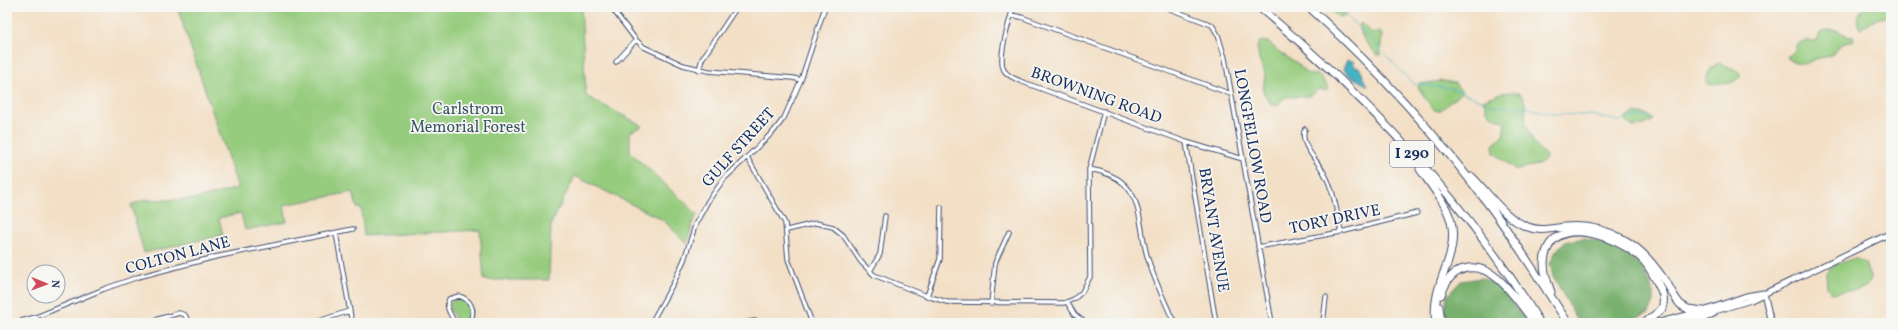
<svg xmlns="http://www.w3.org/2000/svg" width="1898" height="330" font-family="Vollkorn,serif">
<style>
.green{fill:#96cc7e;stroke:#587e6e}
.forest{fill:#78b06d;stroke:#4a7066}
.water{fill:#46b3c2;stroke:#307190}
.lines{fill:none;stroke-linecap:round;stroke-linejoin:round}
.stream{stroke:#46b3c2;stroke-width:1}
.street-casing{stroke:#3b496d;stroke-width:5.5}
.secondary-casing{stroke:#3b496d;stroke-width:7}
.highway-casing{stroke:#3b496d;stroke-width:9}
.street{stroke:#fff;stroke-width:3.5}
.secondary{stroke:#fff;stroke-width:5}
.highway{stroke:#fff;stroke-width:7}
.labels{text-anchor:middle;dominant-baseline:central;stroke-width:3.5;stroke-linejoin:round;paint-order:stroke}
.shield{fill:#f6f6f2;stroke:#5d6b8a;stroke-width:1}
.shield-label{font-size:15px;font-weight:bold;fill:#1b2f5e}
.street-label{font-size:16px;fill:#1b2f5e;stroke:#f6f6f2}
.park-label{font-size:16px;fill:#3a5666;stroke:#f6f6f2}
</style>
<rect width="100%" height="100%" fill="#f6f6f2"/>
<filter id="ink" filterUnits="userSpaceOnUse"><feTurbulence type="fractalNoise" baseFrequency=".025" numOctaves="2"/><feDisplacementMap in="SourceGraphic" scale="8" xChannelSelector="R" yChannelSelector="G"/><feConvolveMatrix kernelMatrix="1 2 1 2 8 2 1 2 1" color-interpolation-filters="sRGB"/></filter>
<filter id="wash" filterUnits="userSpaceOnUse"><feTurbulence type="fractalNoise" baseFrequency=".012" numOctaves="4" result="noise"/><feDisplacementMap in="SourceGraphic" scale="16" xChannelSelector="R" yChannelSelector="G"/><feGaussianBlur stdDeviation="0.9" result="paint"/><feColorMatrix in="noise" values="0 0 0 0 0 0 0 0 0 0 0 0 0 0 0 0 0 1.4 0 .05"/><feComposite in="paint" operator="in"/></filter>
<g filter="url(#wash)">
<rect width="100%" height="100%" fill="#f3dfc5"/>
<path class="green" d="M177,7h404l5,89 57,30 -13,6v20l67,62 -4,8 -6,22 -24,-24 -88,-44 -24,48 -2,56h-65l-4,-50 -116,6 -3,-28h-4l-4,-16 -69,13 3,17 -42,8 -4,-17 -22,5 4,17 -79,18 -13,-48 13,-5 52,-1 42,-11z
M1327,7h18l2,5 -2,4 -7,1z
M1865,7h26v9l-15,3 -16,10c-5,-8 -2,-16 5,-22z
M1361,23l10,10 9,-1 2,2 -2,21h-3l-14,-16 -4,-13z
M1825,30h13l10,7 4,-1 2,2 -1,3 -12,3 -10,12 -16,3 -10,5 -8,-1 -10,-5 8,-8 1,-5 10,-5 10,1 5,-9z
M1261,41l7,1 15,13 14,8 10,11 11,1 8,9 2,5 -2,2 -8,-2c-8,11 -20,7 -32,8l-7,7 -7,2 -9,-15 2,-17 -6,-15 -2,-13z
M1720,62c7,5 13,5 20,11v4c-13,11 -17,4 -32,8l-2,-2c1,-10 5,-17 14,-21z
M1443,81l12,2 7,9 -21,18 -5,1 -4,-3 -14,-21 1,-3z
M1513,92c19,2 9,24 14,35 2,5 5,13 8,18 3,4 8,6 11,12 -3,12 -19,7 -27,13l-4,-1 -21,-16 -1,-8 10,-9 2,-12 -3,-4c-14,-4 -14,-7 -19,-20l18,-7z
M1634,113l14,2 6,5 -12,6 -9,1 -8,-6 2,-4z
M1851,259h6l8,4 5,14v5c-2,2 -4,5 -7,6 -3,2 -29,5 -32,5l-4,-6 -1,-15 7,-6z
M461,299l6,3 5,8 -3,10 -3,3h-8l-9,-15c1,-7 5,-9 12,-9z"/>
<path class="forest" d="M1584,238c28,7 58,18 67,48 1,5 4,11 3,15 -1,4 -3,8 -5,12l-30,10h-40l-26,-47 -3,-12 6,-13 8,-9z
M1482,278l17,7 28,38h-81l-2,-4 3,-23 14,-15z"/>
<path class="water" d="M1347,60l6,1 2,6h4l9,19 -19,-11 -6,-6z"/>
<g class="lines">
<path class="stream" d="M1336,7l32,29 45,48 37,4 46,18 32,2 23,6 39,1 29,6 17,-4 16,1"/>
</g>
</g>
<g filter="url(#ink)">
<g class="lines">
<g class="street-casing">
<path id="street" d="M611,7l25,33 8,7 39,18 26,6 84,7 8,2
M1013,7c-3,14 -16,50 -9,63 3,6 10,8 16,11l166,61 57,17
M1165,7l47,18 6,10 7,23 47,265
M1011,15l10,2 210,77
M616,62l20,-22
M699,70l3,-11 35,-52
M1305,129c-7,14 13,32 19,44 10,17 13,40 17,59
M1186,142l30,181
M747,157l38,66 3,36 24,64
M1089,169c7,1 14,3 21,6 35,14 28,54 38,84 6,20 15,38 23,57l5,7
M787,230l29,-7 17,4 10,8 18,27 13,13 53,21 20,6 117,1 10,-4 8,-7 8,-15 -1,-107 15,-59
M336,233l16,90
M1258,247l83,-15 76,-19
M870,271l10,-17 5,-38
M927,296l13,-37 1,-52
M1067,302l8,13 11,8
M991,304l4,-41 14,-31
M14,323l22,-6 68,-28 34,-12 77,-20 138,-28
M145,323l34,-10 6,2 4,8
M313,323l36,-12
M455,323c-4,-9 -10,-14 -6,-24l10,-3c13,4 17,15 10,27
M651,323l23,-41 10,-22 12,-37 12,-22 16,-22 50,-48 10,-13 17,-38 24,-73
M744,323l10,-2 12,2
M1323,323l3,-26"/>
</g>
<g class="secondary-casing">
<path id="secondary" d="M1764,293l7,30
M1656,323l47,-12 43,-15 17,-3
M1676,323l75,-23 140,-67"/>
</g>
<g class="highway-casing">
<path id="highway" d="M1259,7c108,90 207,195 281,316
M1309,7c67,61 129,129 183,202 27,37 51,76 76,114
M1420,169c27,39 44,55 24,103 -6,17 -11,33 -8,51
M1472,177c17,17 33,42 56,50 12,5 25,1 37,0 20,-2 40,2 58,12 20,11 32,27 45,46 4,7 7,14 13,20l7,4 15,2
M1551,292c-4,-11 -9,-24 -6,-36 10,-44 75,-18 96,2 6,5 10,13 14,20 6,11 11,19 7,31l-17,14
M1441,295c4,-12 10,-23 23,-26 31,-9 54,34 71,54
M1439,307l2,16
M1694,323l19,-10"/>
</g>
<use href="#street" class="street"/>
<use href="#secondary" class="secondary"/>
<use href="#highway" class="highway"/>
</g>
</g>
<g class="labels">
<rect class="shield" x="1390" y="141" width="44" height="26" rx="3"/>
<g class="shield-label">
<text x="1412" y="154">I 290</text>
</g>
<g class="street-label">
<text transform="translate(1096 96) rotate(20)">BROWNING ROAD</text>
<text transform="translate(1252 146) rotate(80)">LONGFELLOW ROAD</text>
<text transform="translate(739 148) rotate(-48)">GULF STREET</text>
<text transform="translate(1335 220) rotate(-12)">TORY DRIVE</text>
<text transform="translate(1213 230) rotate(81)">BRYANT AVENUE</text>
<text transform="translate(178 256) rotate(-15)">COLTON LANE</text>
</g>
<g class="park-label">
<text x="468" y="110">Carlstrom<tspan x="468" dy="18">Memorial Forest</tspan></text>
</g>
</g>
<rect width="1898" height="330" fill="none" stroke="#f6f6f2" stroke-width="24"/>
<g transform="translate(46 284) rotate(91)"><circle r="19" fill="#f6f6f2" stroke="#9ea6b7"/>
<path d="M0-3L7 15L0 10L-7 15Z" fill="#d1495b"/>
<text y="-6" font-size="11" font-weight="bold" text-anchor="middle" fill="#1b2f5e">N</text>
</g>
</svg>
